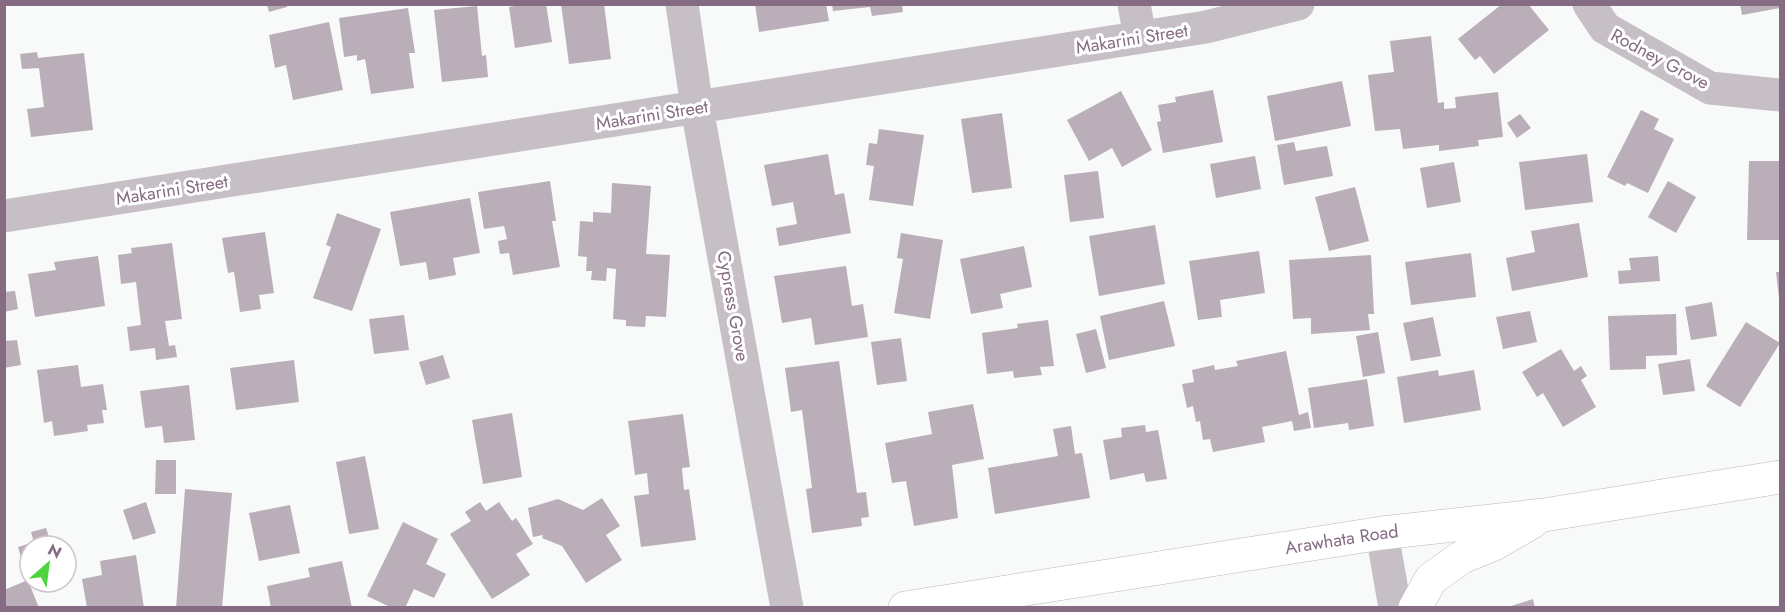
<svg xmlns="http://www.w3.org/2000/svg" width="1785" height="612" font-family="Jost,sans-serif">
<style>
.building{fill:#baaeb8}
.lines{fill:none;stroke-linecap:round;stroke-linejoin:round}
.secondary-casing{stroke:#beb4bd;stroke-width:34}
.street{stroke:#c7bfc6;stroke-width:33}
.secondary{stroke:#fff;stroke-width:33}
.labels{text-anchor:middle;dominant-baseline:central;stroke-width:6;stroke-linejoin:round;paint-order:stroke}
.street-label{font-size:18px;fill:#866c83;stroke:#fff}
</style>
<rect width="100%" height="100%" fill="#f8faf9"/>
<path class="building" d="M527,4h19l6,38 -37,6 -6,-41z
M561,4h43l7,55 -42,5z
M755,4h71l3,17 -70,11z
M832,4h70l1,8 -31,4 -2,-9 -37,4z
M1502,4h26l21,26 -55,44 -14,-18 -5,4 -17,-21z
M1740,4h40v4l-38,7z
M267,5h20v2l-18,5z
M477,6l5,50 4,-1 2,22 -46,5 -8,-72z
M408,8l7,45h-6l5,35 -43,6 -6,-35 -8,2v-6l-13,2 -5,-39z
M329,22l14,68 -50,10 -7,-35 -11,3 -6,-33z
M1431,36l7,67 6,-1v7l12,-1 -1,-11 43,-5 5,45 -25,3 1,6 -40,5v-6l-36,4 -3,-20 -25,2 -7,-56 26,-3 -4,-31z
M37,52l1,6 46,-5 9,77 -62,7 -4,-28 17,-2 -5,-39 -17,1 -2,-15z
M1342,81l9,45 -76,15 -8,-45z
M1213,90l10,52 -60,11 -6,-31 4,-1 -3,-16 18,-3 -1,-5z
M1121,91l31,59 -30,17 -10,-19 -23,13 -22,-41z
M1641,110l18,9 -5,10 20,10 -26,54 -21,-10 -2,3 -18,-9z
M1002,113l10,75 -40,5 -11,-74z
M1520,114l11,14 -14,10 -10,-15z
M879,129l45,6 -11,71 -44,-6 5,-34 -8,-1 3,-22 8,1z
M1294,142l2,9 31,-5 6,30 -49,9 -7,-40z
M828,154l7,41 9,-2 7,40 -72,13 -3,-18 21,-4 -4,-22 -21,4 -8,-41z
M1587,154l6,48 -68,8 -6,-48z
M1255,156l6,33 -45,9 -6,-34z
M1749,161h31v79h-33z
M1454,162l7,40 -34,6 -7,-40z
M1098,171l6,47 -34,4 -6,-47z
M550,181l6,40h-4l8,46 -47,8 -4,-22 -9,1 -2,-13 9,-2 -3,-13 -20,3 -6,-37z
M1668,181l28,16 -20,36 -28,-16z
M612,183l39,3 -5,68 24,1 -4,62 -20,-1 -1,11 -19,-1v-6l-13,-1 3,-50 -9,-1 -1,13 -15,-1 1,-9h-6l1,-14 -9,-1 2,-35 13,1v-10l18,1z
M1355,187l14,54 -40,10 -14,-54z
M470,198l10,55 -27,5 3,17 -27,5 -3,-18 -26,4 -10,-54z
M337,213l44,16 -29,82 -39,-13 18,-51 -5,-2z
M1579,223l9,54 -76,14 -6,-33 29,-6 -4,-21z
M1155,225l10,59 -66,12 -10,-60z
M265,232l9,61 -15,2 2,14 -21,3 -6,-40 -6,1 -6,-35z
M901,233l42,7 -13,79 -36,-6 9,-54 -6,-1z
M172,243l10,76 -17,2 4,25 6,-1 2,12 -21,3 -1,-12 -25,3 -3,-24 14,-2 -5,-43 -15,2 -3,-29 14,-2 -1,-5z
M1024,246l8,41 -32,7 3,14 -32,6 -11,-55z
M1259,251l6,42 -45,7 2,17 -24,3 -9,-59z
M1471,253l5,44 -65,8 -6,-43z
M1371,255l3,59h-6l2,16 -59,4v-16l-18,1 -4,-59z
M98,256l7,50 -70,11 -7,-43 28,-4 -2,-8z
M1658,256l2,25 -41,3 -1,-13 13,-1 -2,-12z
M846,266l6,40 11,-2 5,33 -53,8 -4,-27 -29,5 -8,-47z
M1776,272h4v26h-1z
M15,291l3,18 -14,3v-20z
M1164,301l11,45 -66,14 -9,-44z
M1712,302l5,34 -26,4 -6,-33z
M1530,311l7,31 -34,7 -7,-32z
M1676,314l1,41 -31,1v13l-36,1 -2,-54z
M404,315l5,35 -35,4 -5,-35z
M1433,317l8,39 -30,5 -8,-38z
M1048,320l6,46 -14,1 2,8 -28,3 -1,-7 -26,3 -5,-41 36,-5 -1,-4z
M1746,322l34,21 -40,64 -34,-21z
M1096,329l10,39 -20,5 -10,-39z
M1378,332l7,41 -22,4 -7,-41z
M901,338l6,43 -30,4 -6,-43z
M17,340l4,25 -17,3v-27z
M1561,349l13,22 7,-5 6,10 -6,4 15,27 -33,20 -20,-34 -6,4 -15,-25z
M1286,351l13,64 9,-3 3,16 -17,3 -2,-10 -30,6 3,15 -52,10 -3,-13 -7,1 -3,-19 -4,1 -3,-16 -6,2 -5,-24 12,-2 -2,-12 22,-5 1,5 23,-4 -2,-5z
M443,355l7,23 -24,7 -7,-23z
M1690,359l5,32 -32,4 -5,-31z
M294,360l5,42 -63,8 -6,-42z
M839,361l18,132 9,-1 3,25 -8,1 1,8 -50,7 -6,-44 6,-1 -10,-78 -11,2 -6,-44z
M78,365l3,22 22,-3 4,26h-5l2,13 -17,2 1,6 -34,5 -2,-15 -8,2 -7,-53z
M1438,370l1,6 35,-6 7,40 -77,13 -7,-46z
M1367,379l7,47 -25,4 -1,-7 -34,5 -6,-40z
M189,385l6,55 -31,3 -2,-17 -17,2 -5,-37z
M973,404l11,55 -32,6 6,53 -44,8 -8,-45 -14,2 -7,-40 47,-9 -4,-22z
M512,413l10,64 -39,7 -11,-64z
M683,414l7,53 -8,1 2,22 5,-1 7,51 -55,7 -7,-51 15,-2 -2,-21 -12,2 -7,-54z
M1145,425l1,7 12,-2 9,49 -21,3 -2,-9 -34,7 -7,-40 19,-3 -1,-9z
M1071,426l4,28 7,-1 8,45 -95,16 -7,-46 70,-12 -5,-27z
M365,456l14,73 -30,5 -13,-72z
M156,460h20v34h-21z
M185,489l47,4 -10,115h-46z
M602,498l18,28 -14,9 16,25 -36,23 -24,-37 -20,-8 1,-3 -10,2 -5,-29 30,-9 25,11z
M146,502l10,31 -23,7 -10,-30z
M480,502l6,9 13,-9 13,19 4,-3 17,26 -17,10 14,21 -38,24 -42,-65 21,-13 -6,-9z
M290,505l10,48 -41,8 -10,-48z
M403,522l35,17 -12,25 20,10 -12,24 -20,-9 -9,19h-13l-25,-12z
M46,528l6,18h-22v24l-5,2 -7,-25 16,-5 -3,-10z
M136,555l8,53h-57l-5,-29 20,-4 -2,-14z
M342,561l10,47h-81l-4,-22 43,-9 -2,-9z
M28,580l11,28h-35v-18z
M1533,599l2,9h-27v-1z"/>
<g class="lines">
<g class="secondary-casing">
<g id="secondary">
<path id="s1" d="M905,608l477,-75 162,-18 236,-38"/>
<path d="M1415,608l16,-29 31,-22 32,-13 38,-22"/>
</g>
</g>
<path class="street" d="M682,4l15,104 90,500
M1134,4l6,33
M1589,4l16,24 105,60 70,7
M4,216l1202,-189 92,-23
M1382,533l13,75"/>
<use href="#secondary" class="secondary"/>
</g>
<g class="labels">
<g class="street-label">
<text transform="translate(1132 39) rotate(-9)">Makarini Street</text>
<text transform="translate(1660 59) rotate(28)">Rodney Grove</text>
<text transform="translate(652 115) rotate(-9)">Makarini Street</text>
<text transform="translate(172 190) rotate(-9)">Makarini Street</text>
<text transform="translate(733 306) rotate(80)">Cypress Grove</text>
<text stroke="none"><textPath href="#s1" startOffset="442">Arawhata Road</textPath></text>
</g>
</g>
<rect width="1785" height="612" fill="none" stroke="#866c83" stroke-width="12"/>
<g transform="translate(48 564) rotate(28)"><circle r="28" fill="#ffffff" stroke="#cfc4cd" stroke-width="1.5"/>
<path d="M0-4.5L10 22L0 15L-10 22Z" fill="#4ed43e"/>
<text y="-9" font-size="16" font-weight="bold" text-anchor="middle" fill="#866c83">N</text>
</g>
</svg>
